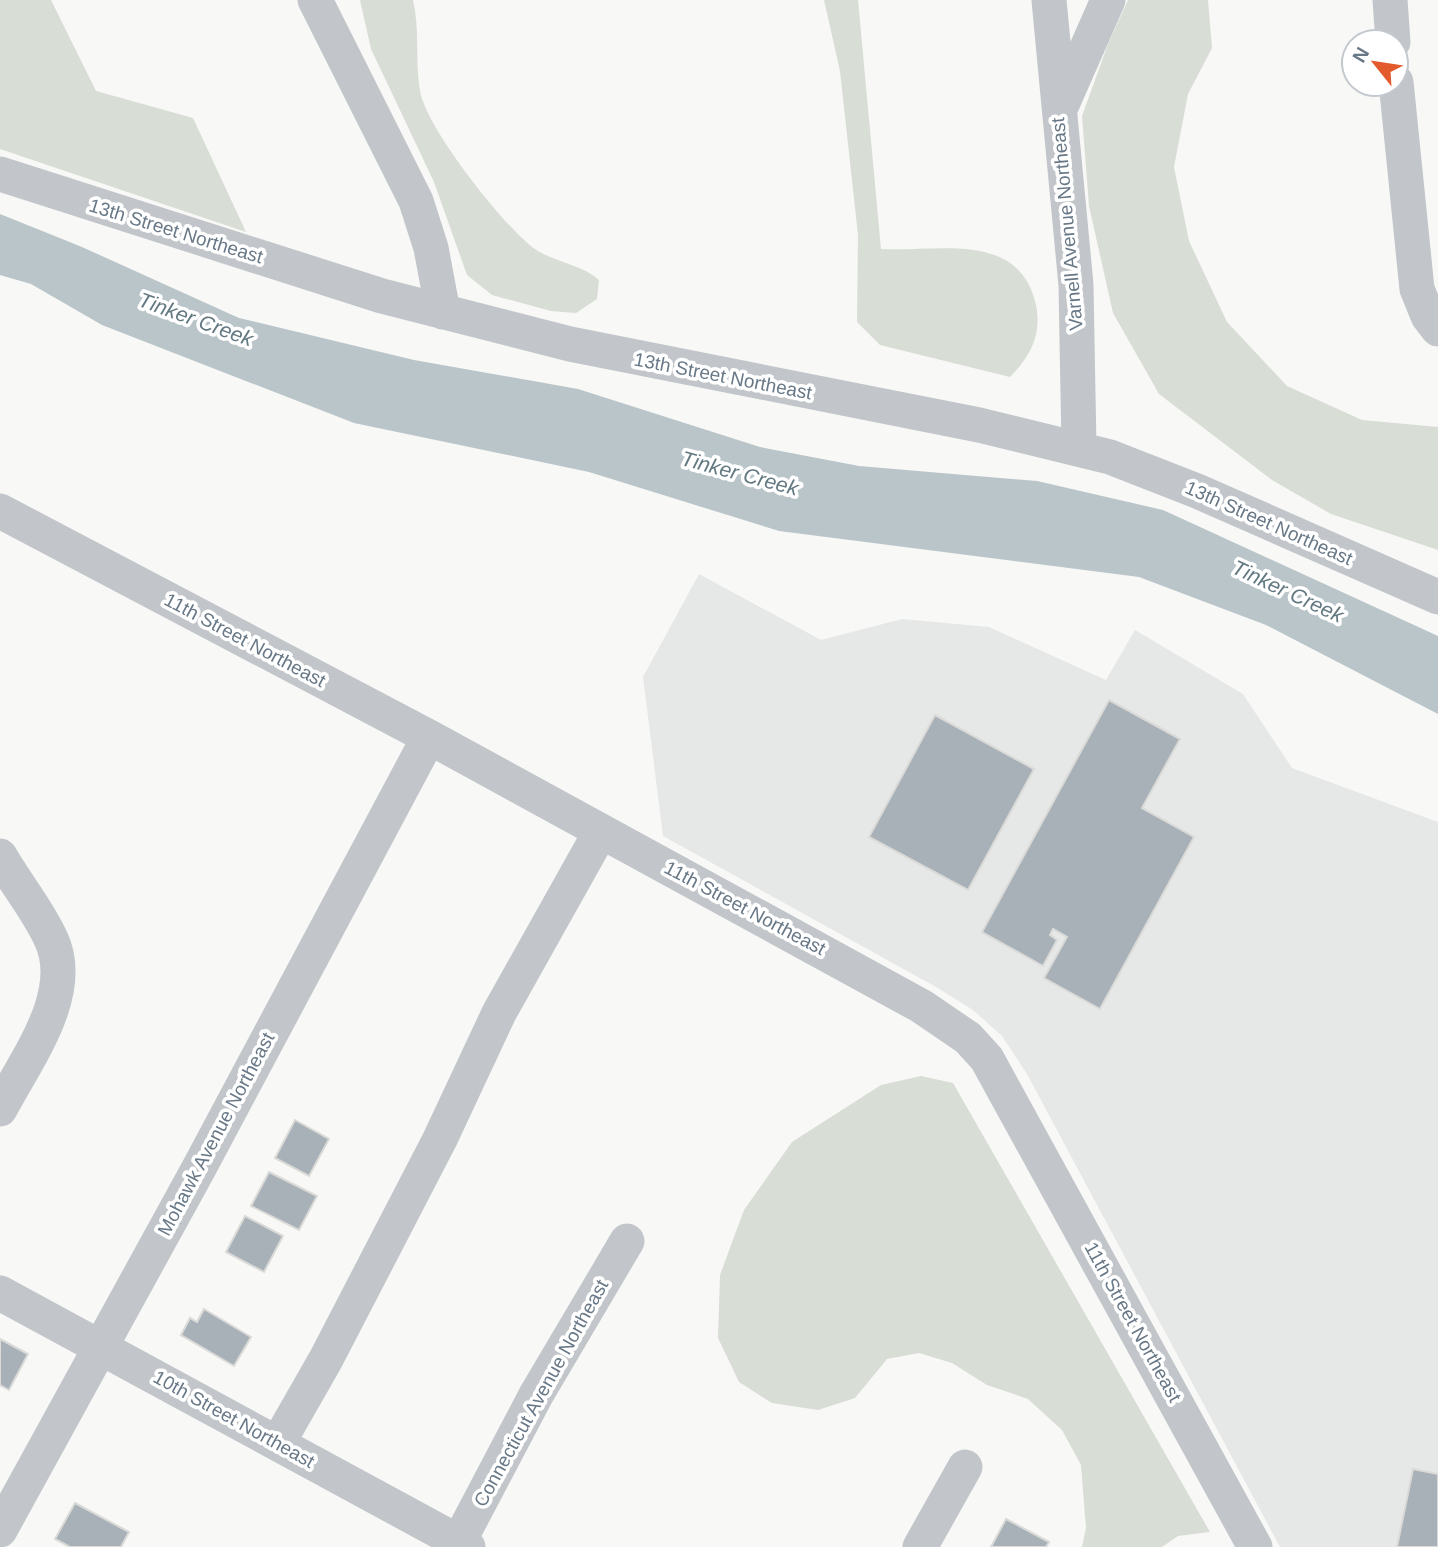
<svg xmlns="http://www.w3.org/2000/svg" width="1438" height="1547" font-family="Helvetica,sans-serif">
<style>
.built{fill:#e6e7e7}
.green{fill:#d8ddd5}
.water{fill:#bac5ca}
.building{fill:#a8b1b7;stroke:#dadad8;stroke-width:2}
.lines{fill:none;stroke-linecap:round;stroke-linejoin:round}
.minor{stroke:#c2c6ca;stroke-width:35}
.labels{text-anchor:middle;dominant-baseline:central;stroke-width:7;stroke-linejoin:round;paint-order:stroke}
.street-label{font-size:19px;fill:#687887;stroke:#fff}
.water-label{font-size:21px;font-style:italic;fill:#637982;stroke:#fff}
</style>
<rect width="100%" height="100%" fill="#f8f8f6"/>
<path class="built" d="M699,574l122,66 81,-21 87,8 117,53 29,-50 108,64 49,74 146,54v725h-158l-253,-473 -25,-38 -29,-26 -37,-23 -273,-151 -20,-159z"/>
<path class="green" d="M0,0h51l45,91 97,27 53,114 -246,-83z
M360,0h53c7,30 2,61 7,91 7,38 81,131 112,156 19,15 48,16 67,33l-2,19 -21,14 -25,-2 -59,-16 -25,-20 -33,-93 -63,-133z
M824,0h34l23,249c58,3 138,-19 155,56 6,30 -6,52 -26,72l-130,-32 -23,-23 1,-87 -18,-164z
M1128,0h80l4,48 -24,46 -14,73 15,74 38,81 60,64 75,34 76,7v123l-107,-36 -59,-34 -113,-86 -46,-81 -24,-107 -7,-90 26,-72z
M921,1076l32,7 257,449 -32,4 -16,11h-80l4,-19 -5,-63 -19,-35 -34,-31 -41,-14 -35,-22 -33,-10 -32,6 -32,39 -37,12 -46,-7 -33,-21 -21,-44 2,-63 24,-65 48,-68 89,-57z"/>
<path class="water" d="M0,214l82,33 157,71 175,42 164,29 182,58 99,19 178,15 126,29 275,126v78l-172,-89 -127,-48 -360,-46 -190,-59 -235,-49 -252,-98 -71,-41 -31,-9z"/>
<path class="building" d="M1109,700l71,39 -38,69 52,29 -94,172 -56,-31 23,-41 -14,-8 -3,6 7,5 -14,26 -61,-34z
M935,715l99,54 -66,121 -99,-53z
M295,1120l34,19 -20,37 -34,-18z
M269,1172l48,24 -18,34 -48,-24z
M245,1216l38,20 -19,36 -38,-20z
M204,1309l47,28 -17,29 -53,-31 9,-17 7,4z
M0,1339l28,15 -19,36 -9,-5z
M1413,1469l25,5v73h-41z
M75,1503l54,29 -8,15h-51l-15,-8z
M1006,1519l43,23 -3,5h-55z"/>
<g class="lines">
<path class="minor" d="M315,0l101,201 15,47 12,64
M1049,0l27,285 3,163
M1390,0l3,42
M1396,82l21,207 11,27 10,13
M1060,109l48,-109
M0,174l382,122 188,48 409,81 131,32 87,34 241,106
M0,511l429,226 492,269 47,32 19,21 18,33 250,455
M0,856c16,28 38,54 51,83 26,55 -26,122 -51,170
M0,1293l468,254
M278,1443l48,-84 114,-220 59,-126 102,-182
M0,1530l199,-362 230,-431
M456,1547l80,-152 91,-154
M920,1547l45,-80"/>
</g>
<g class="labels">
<g class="street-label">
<text transform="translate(1067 224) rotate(-95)">Varnell Avenue Northeast</text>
<text transform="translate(176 231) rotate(17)">13th Street Northeast</text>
<text transform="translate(723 376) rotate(11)">13th Street Northeast</text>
<text transform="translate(1269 523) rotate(24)">13th Street Northeast</text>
<text transform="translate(245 640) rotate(28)">11th Street Northeast</text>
<text transform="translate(745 908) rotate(28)">11th Street Northeast</text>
<text transform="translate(216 1134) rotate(-62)">Mohawk Avenue Northeast</text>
<text transform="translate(1133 1322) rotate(61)">11th Street Northeast</text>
<text transform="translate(541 1393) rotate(-61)">Connecticut Avenue Northeast</text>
<text transform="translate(234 1419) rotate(29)">10th Street Northeast</text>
</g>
<g class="water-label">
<text transform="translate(196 319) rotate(20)">Tinker Creek</text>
<text transform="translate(740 473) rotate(15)">Tinker Creek</text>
<text transform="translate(1288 591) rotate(25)">Tinker Creek</text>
</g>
</g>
<g transform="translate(1375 63) rotate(300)"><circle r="33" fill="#ffffff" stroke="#c3c9cf" stroke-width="2"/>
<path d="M0-5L12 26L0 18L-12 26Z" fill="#e35a2c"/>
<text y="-10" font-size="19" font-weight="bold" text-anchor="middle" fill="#687887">N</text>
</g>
</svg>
